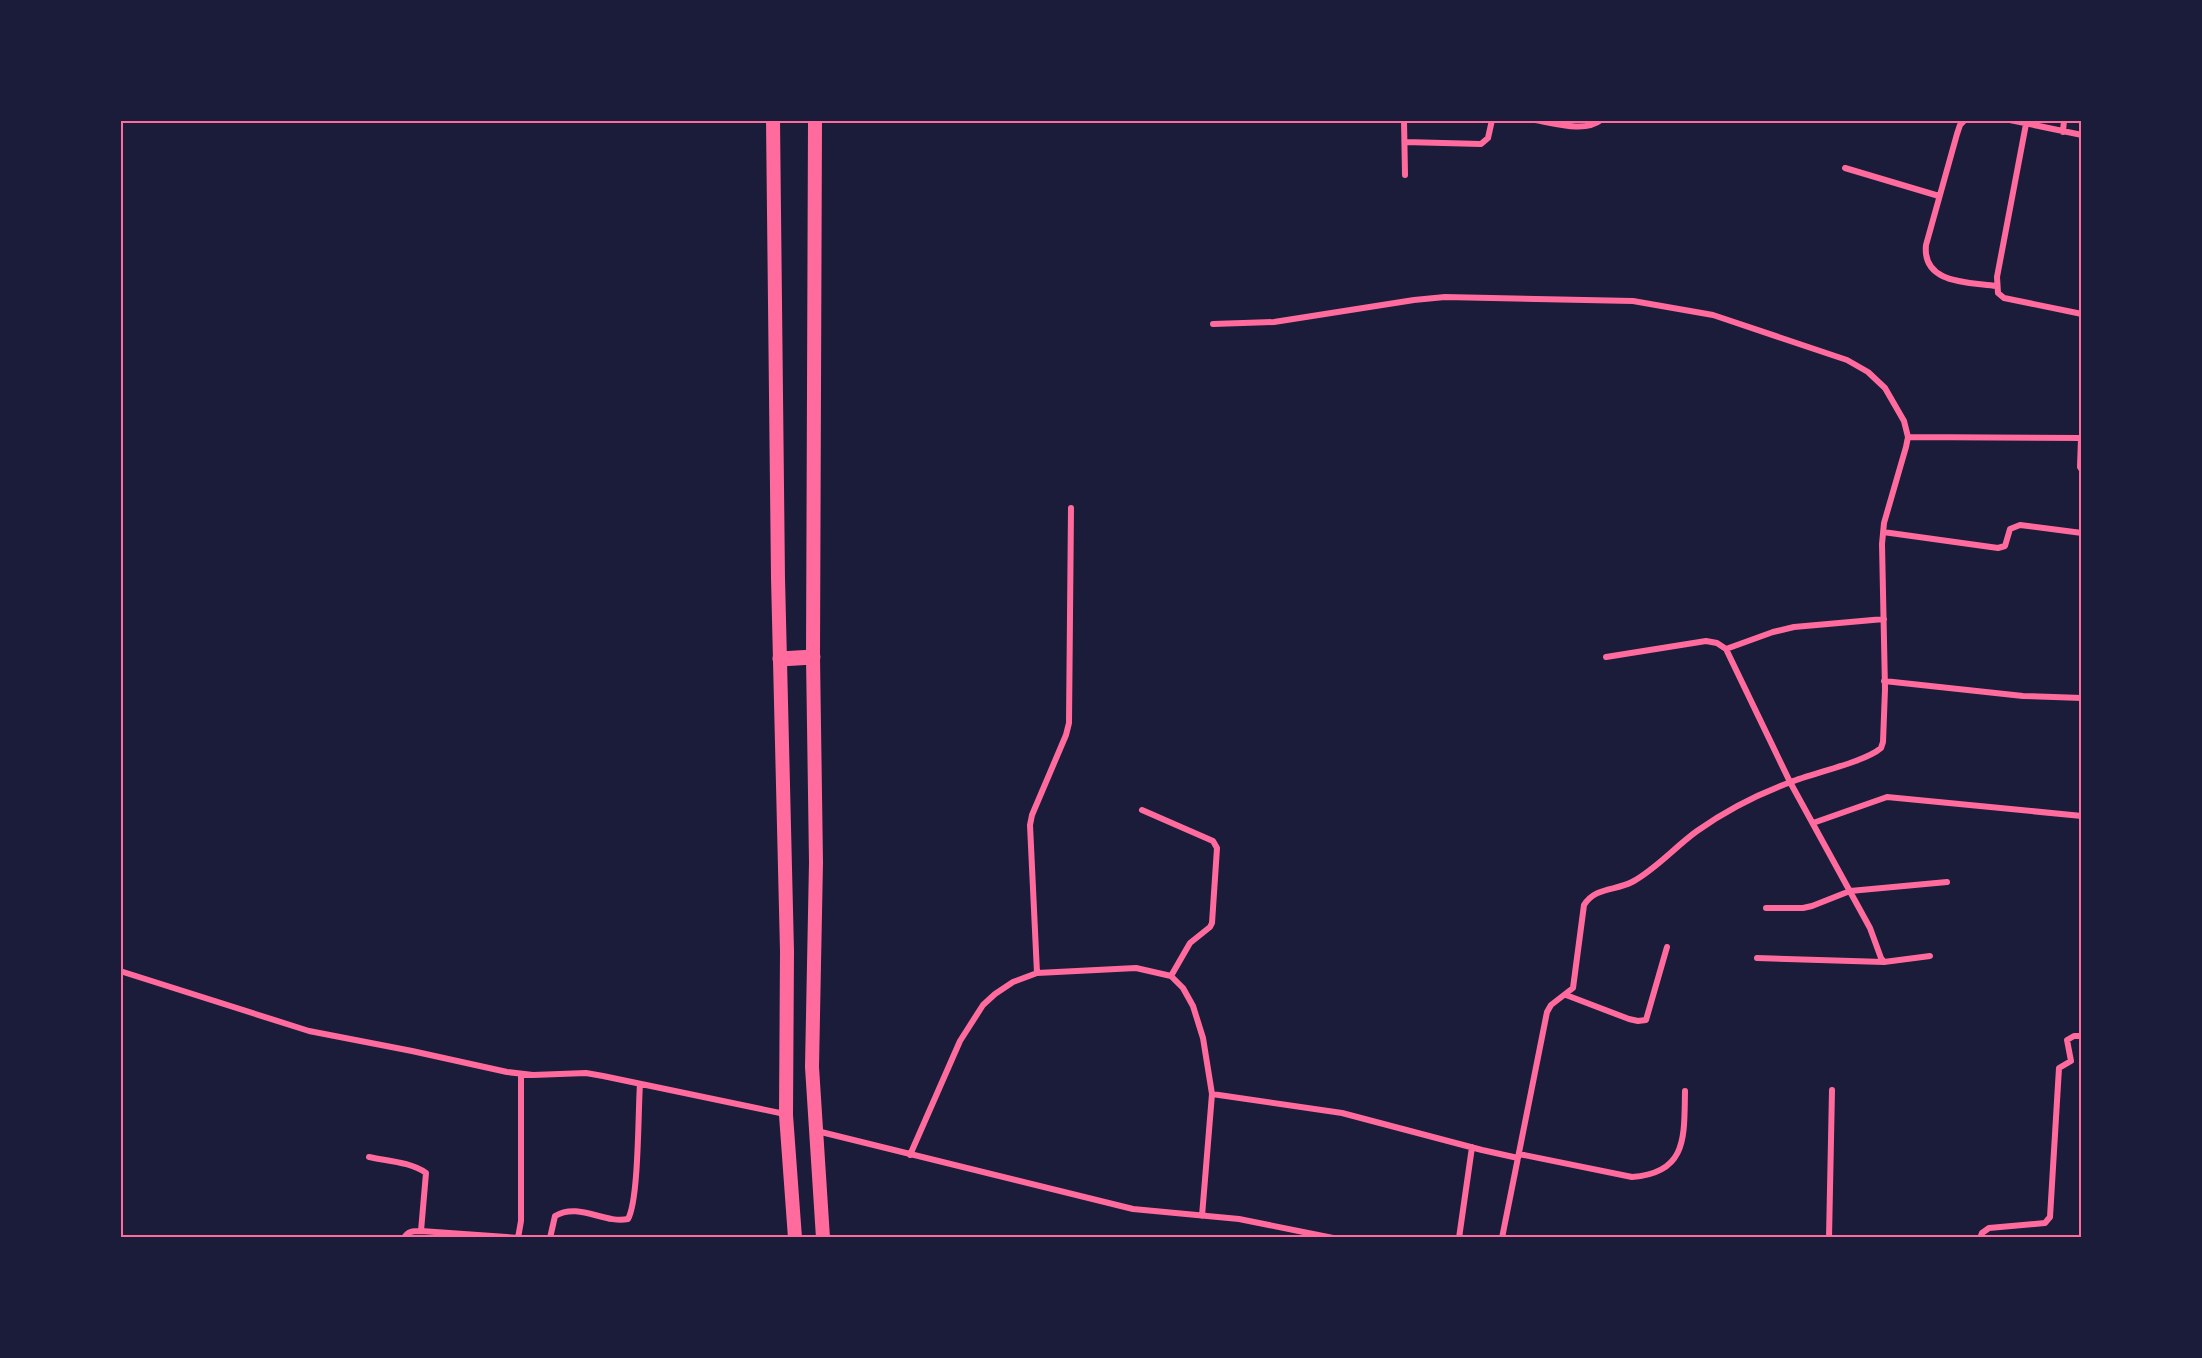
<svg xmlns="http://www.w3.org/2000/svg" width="2202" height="1358" font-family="'Playfair Display',serif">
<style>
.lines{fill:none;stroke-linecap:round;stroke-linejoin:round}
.minor{stroke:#ff6b9d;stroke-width:6}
.primary{stroke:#ff6b9d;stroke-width:14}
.trunk{stroke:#ff6b9d;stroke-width:15}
.neatline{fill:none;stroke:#ff6b9d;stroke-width:2}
</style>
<rect width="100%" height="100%" fill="#1b1b3a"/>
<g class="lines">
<path class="minor" d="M1404,120l1,55
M1535,120c19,3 50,13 66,0
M1965,120l-5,5 -3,9 -31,111c-4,39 42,37 70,41
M2010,120l72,15
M2026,124l-29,153 1,16 6,5 78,16
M2063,132l1,-12
M1405,142l76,2 7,-6 4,-18
M1845,168l94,28
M1213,324l61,-2 140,-22 31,-3 188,4 80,14 134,45 21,12 17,16 19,33 4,16 -2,10 -22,76 -2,21 3,145 -2,53 -2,6c-16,14 -68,25 -90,34 -33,12 -66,29 -94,49 -21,15 -42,39 -65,51 -17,9 -37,5 -48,23l-11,83 -22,17 -4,7 -45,226
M1908,437l174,1
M2081,438l-1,29 2,3
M1883,532l115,16 7,-2 5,-17 10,-4 62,8
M1726,649l47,-17 21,-5 90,-8
M1606,657l100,-16 11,2 9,6 64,133 80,146 11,30 3,4 46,-6
M1884,681l139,15 59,2
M1142,810l71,31 4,7 -5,75 -2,4 -20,16 -19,33
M1813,823l74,-26 195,19
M1766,908h37l9,-2 38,-15 97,-9
M1757,958l127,4
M120,971l189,60 103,20 95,21 26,3 53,-2 17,3 182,38
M1037,973l-7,-148 2,-10 34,-80 3,-12 2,-215
M1566,995l63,24 9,2 8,-1 21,-73
M1212,1094l130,19 140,37 36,8
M817,1131l316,78 106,10 94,19
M1519,1154l113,23c56,-4 52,-41 53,-86
M910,1155l50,-114 23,-36 12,-11 18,-12 24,-9 99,-5 35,8 12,12 10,18 10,32 9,56 -10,122
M369,1157c18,4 42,5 57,16l-5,58
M404,1238c4,-7 9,-7 17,-7l98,7
M518,1238l3,-17v-147
M550,1238l5,-22c24,-14 49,8 73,3 11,-19 10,-109 12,-135
M1459,1238l13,-91
M1829,1238l3,-148
M1980,1238l2,-5 7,-5 56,-5 5,-6 9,-149 12,-7 -4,-21 7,-4h8"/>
<path class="primary" d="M773,120l5,458 9,373 -1,164 9,123
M815,120l-2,537 3,205 -4,205 11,171"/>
<path class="trunk" d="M780,659l33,-2"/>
</g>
<rect width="2202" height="1358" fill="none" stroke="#1b1b3a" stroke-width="243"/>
<rect x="122" y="122" width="1958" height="1114" class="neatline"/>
</svg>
